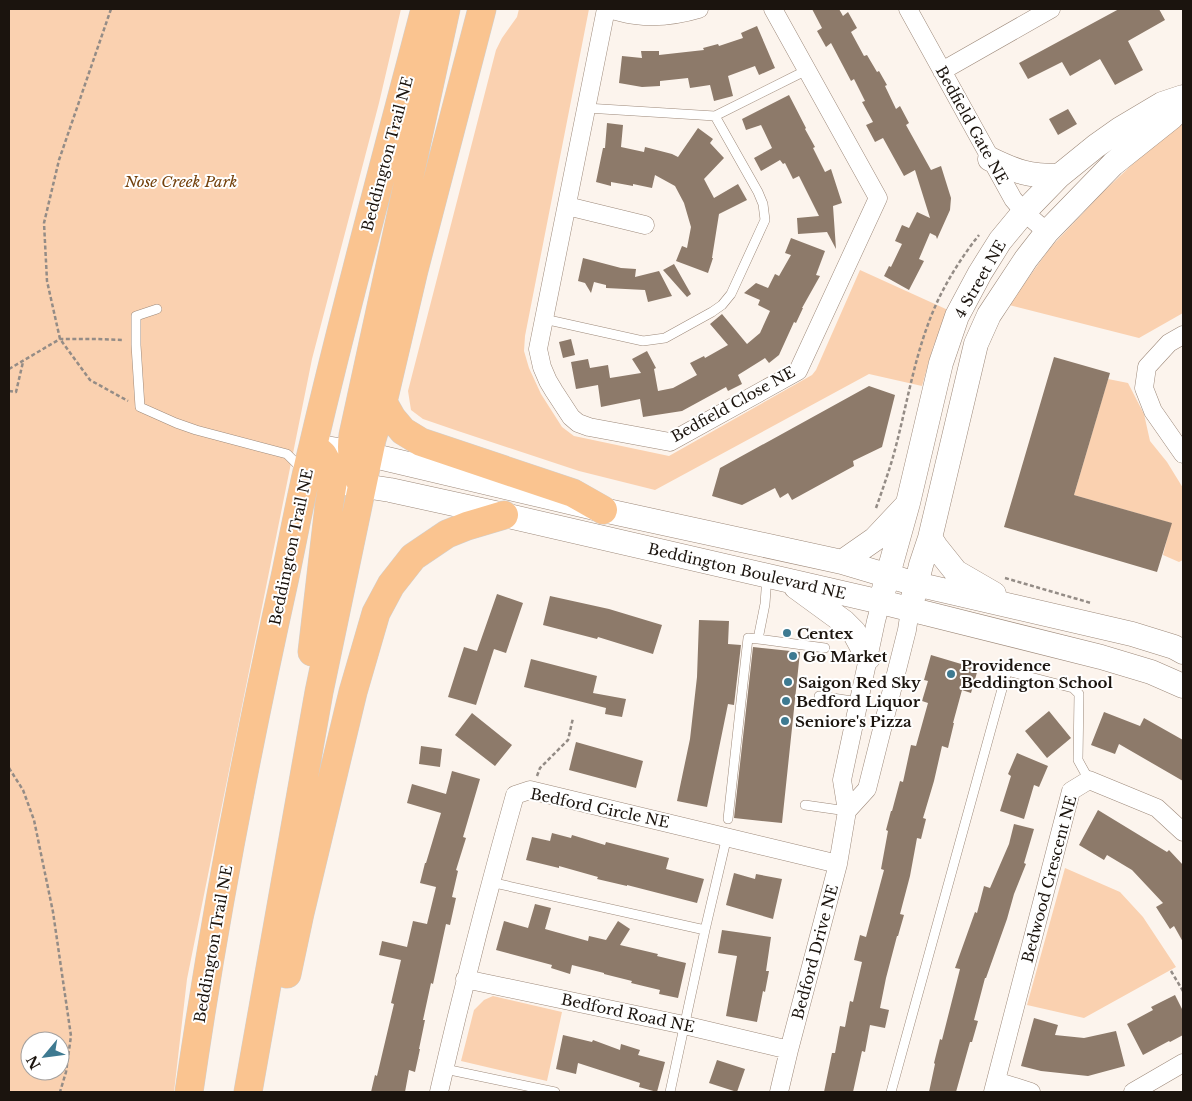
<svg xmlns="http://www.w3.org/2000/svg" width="1192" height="1101" font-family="'Libre Baskerville',serif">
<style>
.green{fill:#fad1b0;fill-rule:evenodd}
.building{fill:#8d7a6a}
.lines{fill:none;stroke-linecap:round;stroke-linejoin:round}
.lane-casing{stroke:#9d897a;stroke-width:10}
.street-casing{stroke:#9d897a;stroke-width:19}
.secondary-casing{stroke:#9d897a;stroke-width:25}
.primary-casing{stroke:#d1d0cf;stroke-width:29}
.path{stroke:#948c86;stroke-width:2.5;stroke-dasharray:4 2.5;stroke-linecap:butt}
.lane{stroke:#fff;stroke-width:9}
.street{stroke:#fff;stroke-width:18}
.secondary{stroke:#fff;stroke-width:24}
.primary{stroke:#fac490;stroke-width:28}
.poi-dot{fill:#3e7a91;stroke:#fff;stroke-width:2}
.labels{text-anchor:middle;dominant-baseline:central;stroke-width:4;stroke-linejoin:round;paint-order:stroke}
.street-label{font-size:15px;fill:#1b140e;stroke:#fff}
.park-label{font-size:15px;font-style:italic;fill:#73410c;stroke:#fff}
.poi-label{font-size:15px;font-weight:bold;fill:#1b140e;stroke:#fff;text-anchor:start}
</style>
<rect width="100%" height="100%" fill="#fcf4ed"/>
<path class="green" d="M9,9h392l-22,94 -67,256 -125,620 -13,113h-165zM30,1041h30v30h-30z
M519,9h70l-64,327 -1,15 5,17 12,26 21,33 12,9 95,20 143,-81 4,-5 44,-100 88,40 -15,37 -11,39 -53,-12 -214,116 -76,-19 -121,-40 -35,-12 -12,-9 -3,-19 88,-341 6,-12 15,-21z
M1183,120v193l-44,25 -130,-33 41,-57 52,-55 52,-49z
M1108,379l20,4 16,31 6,27 17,21 16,26v72l-4,2 -16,-7 8,-32 -97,-28z
M1065,868l55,24 23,25 33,50 -92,51 -57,-13z
M493,996l69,16 -15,69 -86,-20 13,-51 10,-10z"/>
<path class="building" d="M812,9h27l4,7 5,-4 9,16 -6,4 13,24 3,-1 10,17 2,-1 8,14 -2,1 11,23 4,-3 9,17 -3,2 25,45 10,-4 10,32 -1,12 -13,29 -1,-3 -6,-3 -11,26 5,2 -15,29 -25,-14 5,-10 2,1 11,-23 -7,-3 7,-16 7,3 8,-16 13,6 -15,-48 -11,6 -21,-38 -8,4 -9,-17 7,-3 -11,-20 3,-1 -11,-22 -3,2 -20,-38 -5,4 -9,-16 5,-3z
M1119,9h40l6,11 -37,21 15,29 -28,15 -15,-26 -30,17 -8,-14 -34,17 -9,-16z
M757,26l18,42 -16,7 -4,-9 -27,10 5,20 -19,5 -4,-16 -20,3 -2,-10 -28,3v5l-18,1 -23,-4 3,-27 20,2 -1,-7h18v4l45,-5 -1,-2 15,-4 1,2 24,-8 -2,-5z
M789,95l17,33 -1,1 10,18 -2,1 12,24 6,-3 11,34 -9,3 3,43 -9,-17 -29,2 -1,-16 22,-2 -20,-40 -6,3 -8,-16 -2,1 -3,-4 -19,11 -7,-13 18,-10 -11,-23 -15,5 -4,-11z
M1068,109l9,15 -19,11 -9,-16z
M607,123l16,2 -2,22 23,5 1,-5 27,7 6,3 20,-29 15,11 -3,4 14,15 -20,21 10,19 24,-14 9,16 -28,14 -7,44h1l-5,15 -32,-12 6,-15 5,2 4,-21 -7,-24 -9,-17 -20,-11 -3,13 -19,-4v2l-22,-4v4l-15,-4 7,-34h2z
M791,238l34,13 -9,24 4,1 -18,32h1l-7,15 -2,-1 -15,33 -10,8 -4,-5 -27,17 4,9 -14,7 -2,-4 -44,24 -39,6 -3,-18 -39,8 -3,-22 -22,4 -5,-27 17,-3 2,9 18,-3 2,13 31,-5 -9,-14 15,-8 9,17 -2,1 4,22 15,-3 24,-13 -7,-12 14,-7 1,2 23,-13 -18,-21 12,-10 25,30 13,-11 10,-22 -12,-6 2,-5 -16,-7 12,-10 12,5 7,-14 4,2 12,-21 -6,-2z
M583,258l38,10 15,1 -1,8 24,-6 13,25 -24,6 -3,-12 -39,-2v-3l-12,-3 -3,11 -6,-10 -7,-2z
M674,264l17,30 -4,3 -24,-27z
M571,339l4,16 -12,3 -4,-16z
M1054,357l56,16 -36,122 98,28 -15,49 -153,-45z
M869,386l26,9 -13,52 -29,14 1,5 -62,34 -4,-7 -8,5 -5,-10 -33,17 -30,-9 8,-28z
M497,594l26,9 -17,50 -12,-4 -18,56 -28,-8 16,-50 13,4z
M550,596l59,13 53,16 -9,29 -55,-17 -1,2 -54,-14z
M699,620l30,1 -1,23 13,1 -7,60 -6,-1 -21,103 -30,-6 13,-62 7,-62z
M753,647l47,5 -18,171 -48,-5z
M931,655l47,14 -7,24 -9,-3 -9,33h1l-6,25 -6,-2 -8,35 -11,37 3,1 -5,20 -4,-1 -7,38 -10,38 4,1 -6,21h-1l-11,42 -6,30 9,2 -4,18 -15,-3 -5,27 -3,-1 -9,41h-29l8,-39h3l5,-27 5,1 5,-26 3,1 9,-40 -8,-2 6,-25 6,2 18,-67 -3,-1 7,-38 -2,-1 5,-19h1l8,-30 3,1 8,-37 5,1 12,-43 -6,-2 6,-20 -4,-1z
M531,659l66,17 -4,17 33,6 -4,18 -17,-3 1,-6 -82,-21z
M1049,711l22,27 -24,20 -22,-27z
M1104,712l36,14 4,-8 39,22v41l-64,-37 -4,10 -24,-9z
M472,713l40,32 -17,21 -40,-31z
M576,742l67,19 -7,27 -67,-18z
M421,746l21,3 -2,18 -21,-3z
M1017,753l31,13 -9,21 -5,-2 -10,34 -24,-8 11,-35 -3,-2z
M452,771l28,8 -17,58 3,1 -10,32 2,1 -6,26 4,1 -6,27 -4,-1 -13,60 -2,-1 -8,37h2l-6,29h1l-5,23 -6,-2 -4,22h-34l4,-17 2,1 17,-72 -3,-1 10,-43 -22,-5 3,-14 25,6 6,-26 14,3 9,-37 -16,-4 5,-20h1l15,-50 -34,-10 5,-19 34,10z
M1098,810l69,42 2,-2 14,15v77l-9,-16 -4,3 -14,-22 7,-4 -31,-33 -25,-15 -3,5 -25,-15z
M1014,824l20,5 -10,34 2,1 -12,30 -7,25 -21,59h-1l-11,42 4,1 -6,21h-2l-14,50h-27l6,-28 -1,-1 6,-24 2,1 18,-71 -5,-1 20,-56 2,1 7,-27 6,2 19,-44z
M552,833l19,5 1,-3 33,10 1,-3 63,16 -3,11 38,10 -7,24 -70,-18v1l-30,-7 1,-2 -39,-11v2l-33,-8 6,-23 18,4z
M734,873l21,6 1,-5 26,5 -9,40 -47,-14z
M535,904l16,4 -6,21 43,12 1,-5 17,4 12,-19 12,8 -10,16 38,9 -1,2 29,7 -8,35 -19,-4 1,-4 -29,-7 1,-2 -28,-7v-1l-32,-8 -2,9 -19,-6 1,-3 -56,-15 8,-29 24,7z
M722,930l49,7 -5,34h3l-4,21 -2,-1 -6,31 -31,-6 11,-60 -19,-3z
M1175,995l8,16v24l-13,7 -1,-1 -26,14 -16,-31 26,-14 -2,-3z
M1034,1018l24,7 -3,10 29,3 32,-7 9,35 -37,10 -47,-5 -20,-5z
M563,1035l29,7 1,-2 27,10 1,-6 19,6 -2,5 27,7 -8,30 -18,-5 1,-4 -62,-20 -2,11 -20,-5z
M717,1060l28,9 -8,23 -28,-9z"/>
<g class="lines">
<g class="lane-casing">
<path id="lane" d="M715,116l92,-46
M157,309l-21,7v29l4,62 36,16 20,7 91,24 16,16
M544,319l99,22 22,-3 47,-26 10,-7 9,-11 34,-74 -2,-16 -5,-12 -43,-76 -129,-8
M767,576l-2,28 -7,35 67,9
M819,696l40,6
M805,805l42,6
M728,819l20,-181 10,1
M490,882l215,48
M445,1069l110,23
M670,1092l35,-162 22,-94
M891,1092l116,-421 66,17 6,6 -1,66 11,20"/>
</g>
<g class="street-casing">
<path id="street" d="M606,9l-68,340 4,18 6,14 6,10 17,26 7,6 11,4 81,15 128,-71 80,-173 -105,-189
M608,9c9,2 18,5 27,6 21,3 44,0 64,-6
M908,9l105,190 11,13 23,20
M942,71l109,-62
M567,206l78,19
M1183,335l-14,8 -22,24 -3,21 9,23 30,43
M847,811l20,-22 40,-159 3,-20
M465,979l219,46 105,25
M996,1081l35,11
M439,1092c23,-100 48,-198 76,-297l15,-5 308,74
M779,1092l10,-42 49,-186 9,-53 -5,-31 34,-159 5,-19
M993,1092l78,-301 18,-11 68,28 26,24
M1133,1092l50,-29"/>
</g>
<g class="secondary-casing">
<path id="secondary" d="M990,159c27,13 38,17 69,17
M313,446l57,9 233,55 239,52 74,22 216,50 42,13 9,5
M345,483l45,7 114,25 377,87 220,55 50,15 32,14
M930,538l6,9 20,25 38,22
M842,562l33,-23 31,-33
M796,587l48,35 10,10 14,26
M884,589l24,-86 33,-140 16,-47 23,-43 20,-32 24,-29 35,-36 37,-30 24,-17 42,-25 21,-7
M913,598l8,-33 9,-27 46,-194 13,-29 37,-56 21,-27 66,-68 59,-47 11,-13"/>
</g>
<g class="primary-casing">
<path id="primary" d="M383,402l9,16 11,13 18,11 152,51 30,17
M360,481c-6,-18 -10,-27 -7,-46l93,-426
M312,652l17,-146 4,-25 -4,-15 -6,-11 -10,-9
M287,974l13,-61 53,-221 23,-79 15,-28 22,-28 34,-23 20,-8 37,-11
M189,1092c25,-173 58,-344 96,-515 9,-43 17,-87 28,-131 34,-146 74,-292 112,-437
M248,1092l71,-400 53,-253 11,-37 31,-132 68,-261"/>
</g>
<path class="path" d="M111,9l-52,151 -15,63 3,58 13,58 30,41 38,21
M9,369l51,-30h38l26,1
M9,391l7,1 7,-30
M876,508c6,-17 12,-34 17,-51 15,-54 22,-110 47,-161 11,-22 24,-42 39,-61
M1005,578l86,25
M9,768l14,22 11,30 19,92 18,124 -5,36 -6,20
M537,776l3,-8 28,-28 5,-22
M1171,971l12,20"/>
<use href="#lane" class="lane"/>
<use href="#street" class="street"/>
<use href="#secondary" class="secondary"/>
<use href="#primary" class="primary"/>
</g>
<g class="poi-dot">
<circle cx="787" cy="633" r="5"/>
<circle cx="793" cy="656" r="5"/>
<circle cx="951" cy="674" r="5"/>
<circle cx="788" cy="682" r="5"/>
<circle cx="786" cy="701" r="5"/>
<circle cx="785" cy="721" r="5"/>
</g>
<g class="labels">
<g class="street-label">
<text transform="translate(972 125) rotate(61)">Bedfield Gate NE</text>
<text transform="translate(387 154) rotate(-75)">Beddington Trail NE</text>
<text transform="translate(980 279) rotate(-60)">4 Street NE</text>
<text transform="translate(733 404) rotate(-29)">Bedfield Close NE</text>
<text transform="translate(291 547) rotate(-78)">Beddington Trail NE</text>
<text transform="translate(747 571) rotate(13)">Beddington Boulevard NE</text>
<text transform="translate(600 808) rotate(12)">Bedford Circle NE</text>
<text transform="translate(1049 879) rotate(-75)">Bedwood Crescent NE</text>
<text transform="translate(213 944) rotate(-80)">Beddington Trail NE</text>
<text transform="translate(815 952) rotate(-75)">Bedford Drive NE</text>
<text transform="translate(628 1013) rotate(12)">Bedford Road NE</text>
</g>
<g class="park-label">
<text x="181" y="181">Nose Creek Park</text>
</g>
<g class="poi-label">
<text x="797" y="633">Centex</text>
<text x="803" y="656">Go Market</text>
<text x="961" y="665">Providence<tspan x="961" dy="17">Beddington School</tspan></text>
<text x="798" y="682">Saigon Red Sky</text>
<text x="796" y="701">Bedford Liquor</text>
<text x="795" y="721">Seniore's Pizza</text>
</g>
</g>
<rect width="1192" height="1101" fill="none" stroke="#1b140e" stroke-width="20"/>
<g transform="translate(45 1056) rotate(241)"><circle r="24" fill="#ffffff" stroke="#a4a19f"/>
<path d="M0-4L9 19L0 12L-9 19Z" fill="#3e7a91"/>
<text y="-8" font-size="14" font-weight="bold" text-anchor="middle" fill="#1b140e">N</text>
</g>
</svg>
